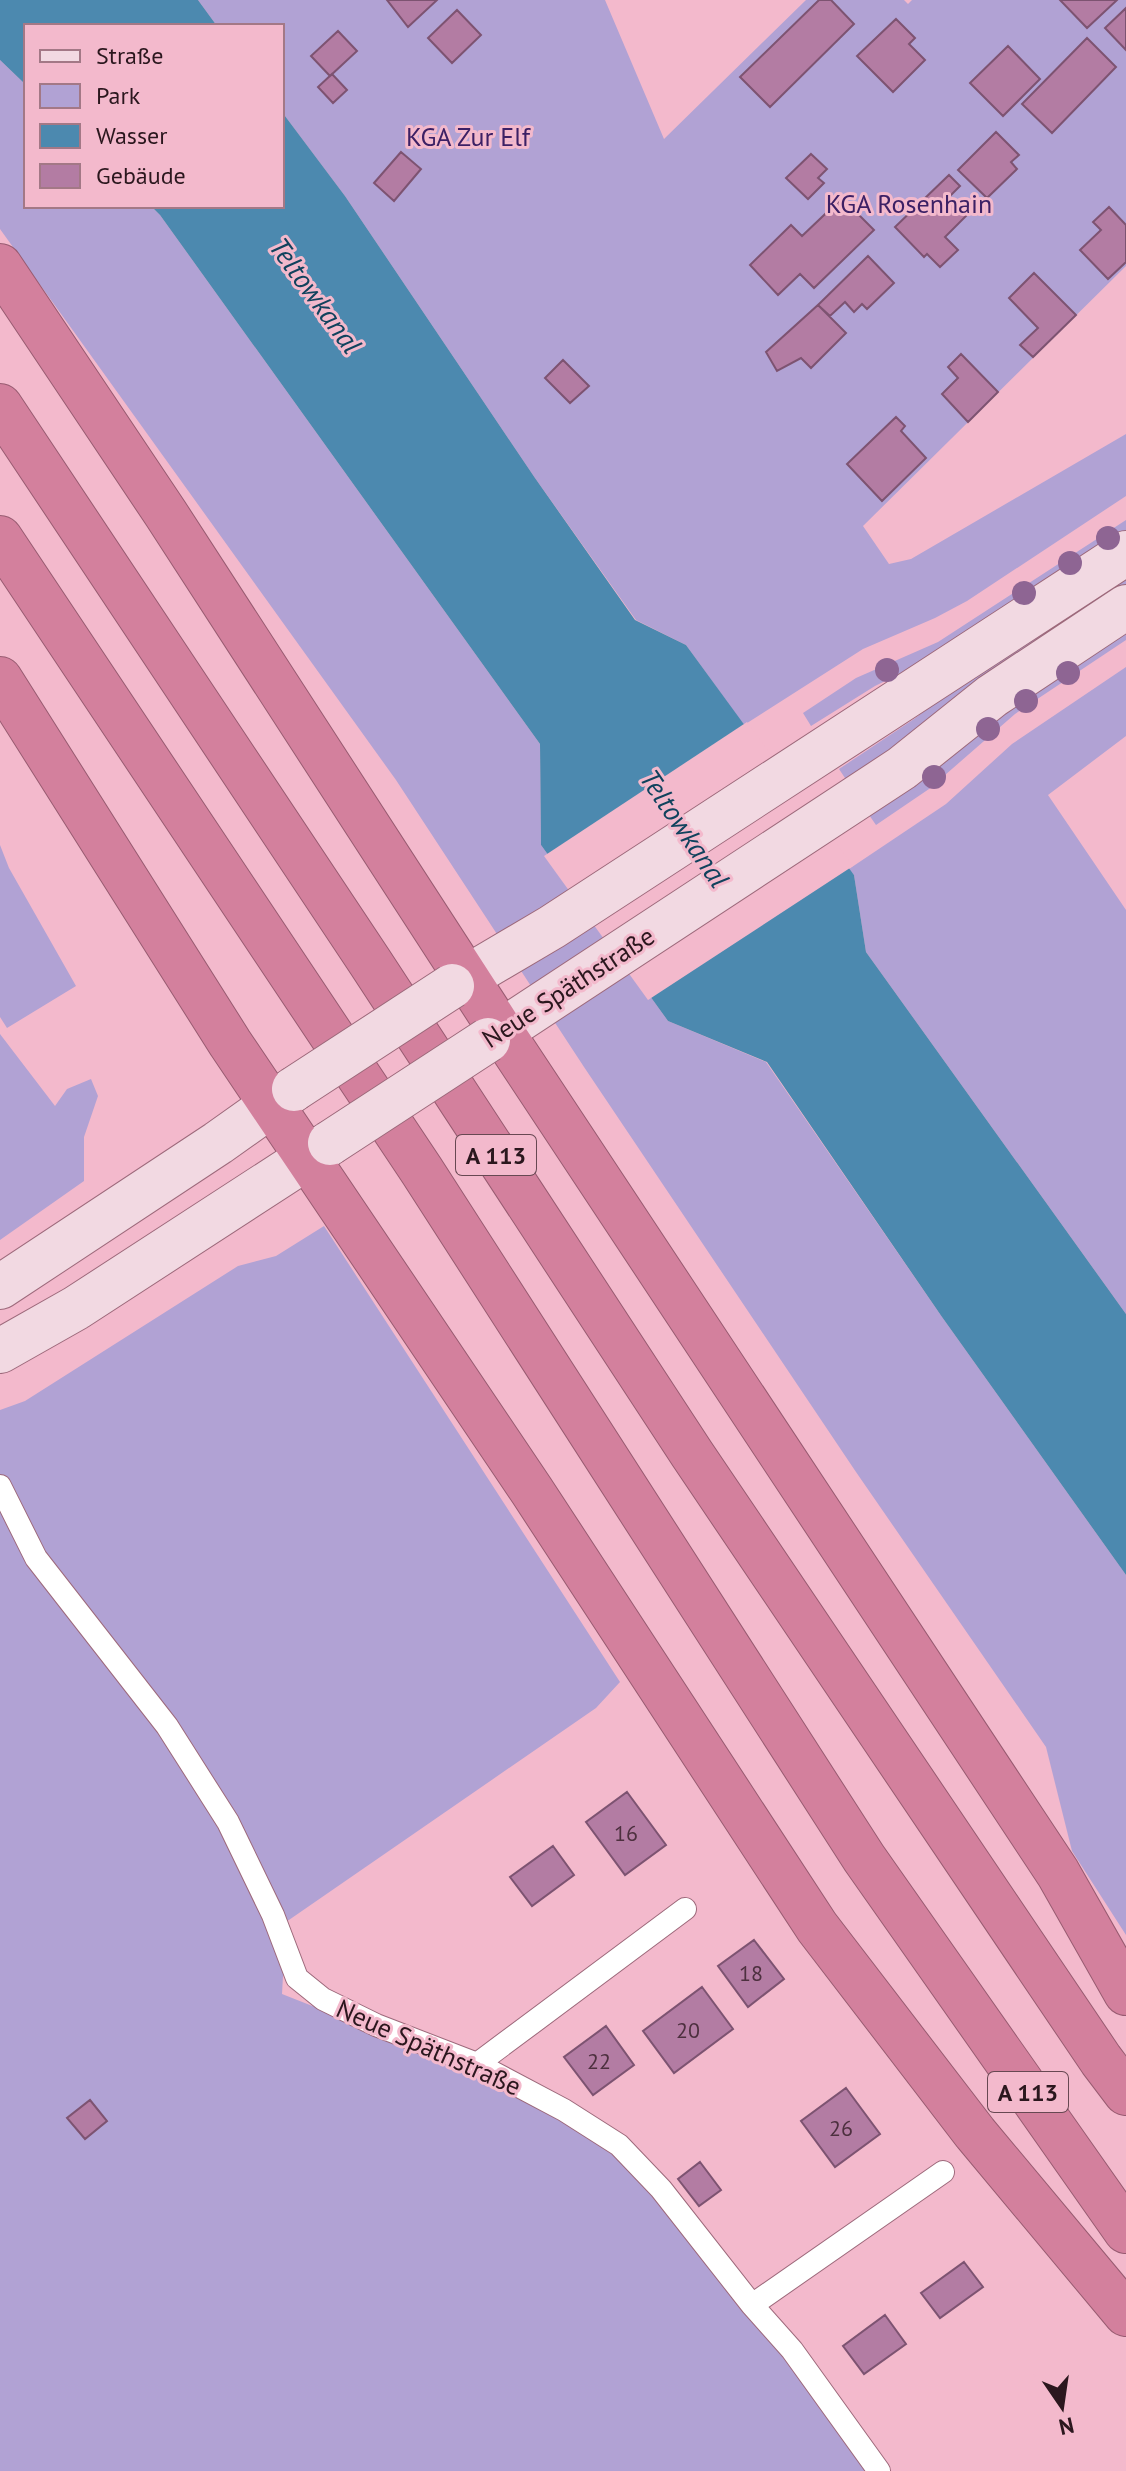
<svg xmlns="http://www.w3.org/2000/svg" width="1126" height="2471" font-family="'PT Sans',sans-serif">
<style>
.green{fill:#b1a2d4}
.water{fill:#4c89af}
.pier{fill:#f3b9cc}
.building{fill:#b37ca3;stroke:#7d5371;stroke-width:2}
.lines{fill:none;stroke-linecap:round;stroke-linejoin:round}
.service-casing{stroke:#9d697b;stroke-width:24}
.secondary-casing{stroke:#9d697b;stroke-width:46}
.motorway-casing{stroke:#985b71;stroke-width:46}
.service{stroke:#fff;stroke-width:22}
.secondary{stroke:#f2d9e2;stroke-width:44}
.motorway{stroke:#d3809d;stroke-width:44}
.secondary-bridge-casing{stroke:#9d697b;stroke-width:46;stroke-linecap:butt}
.secondary-bridge{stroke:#f2d9e2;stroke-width:44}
.tree{fill:#8e6593}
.labels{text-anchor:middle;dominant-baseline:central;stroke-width:6;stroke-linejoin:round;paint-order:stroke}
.number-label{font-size:22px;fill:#4d303f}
.shield{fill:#f3b9cc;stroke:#674852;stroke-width:2}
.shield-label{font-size:24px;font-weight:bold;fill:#2b171e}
.park-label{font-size:26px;fill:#3c2065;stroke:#f3b9cc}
.street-label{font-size:26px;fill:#2b171e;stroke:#f3b9cc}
.water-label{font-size:28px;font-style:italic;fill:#10425d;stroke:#f3b9cc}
</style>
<rect width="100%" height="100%" fill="#f3b9cc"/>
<path class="green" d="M198,0h407l59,139 142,-139h98l4,4 4,-4h214v266l-263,260 26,38 22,-5 215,-125v62l-159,105 -32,17 -72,31 -119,76 -58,-80 -50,-25 -101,-142 -190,-282 -63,-84v-86h-65z
M0,60l26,25v121h125l9,9 380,529 1,101 127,176 98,41 176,255 184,258v360l-54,-84 -26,-104 -190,-275 -272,-405 -188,-287 -396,-551z
M1126,520v13l-190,123 -61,30 -64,40 -8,-13 53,-35 82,-36z
M1126,574v14l-277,196 -10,-15 75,-50 59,-44z
M1126,629v11l-111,74 -86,75 -53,36 -9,-13 120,-90z
M1126,667v69l-78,59 78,115v404l-260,-362 -12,-77 -5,-6 97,-65 66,-60z
M0,845l9,23 67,118 -69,42 -7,-11z
M0,1034l55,72 12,-17 24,-10 7,17 -14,41v44l-84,59z
M324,1226l296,456 -24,26 -310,214 -4,72 243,96 122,71 237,310h-884v-1061l25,-9 213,-135 38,-10z"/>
<path class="water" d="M0,0h198l19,26h-191v59l-26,-25z
M282,112l63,84 190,282 100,142 51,25 168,230 12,77 260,362v261l-184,-258 -175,-255 -99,-41 -127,-176 -1,-101 -380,-529 -9,-9h131z"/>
<path class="pier" d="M747,722l106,144 -205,134 -104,-144z"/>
<path class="building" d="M387,0h50l-29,27z
M819,0h12l23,24 -84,83 -30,-30z
M1060,0h57l-30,28z
M1126,8v42l-21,-22z
M457,10l24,25 -29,28 -24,-25z
M896,19l19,19 -6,6 16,16 -32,32 -36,-36z
M338,31l19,20 -27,25 -19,-20z
M1087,38l29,29 -64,66 -30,-29z
M1008,46l32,33 -37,37 -33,-33z
M332,74l15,16 -14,13 -15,-16z
M996,132l23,23 -8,7 6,7 -30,29 -29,-28z
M401,152l20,17 -27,32 -20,-18z
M811,154l16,15 -9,9 6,5 -16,16 -22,-21z
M949,175l11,11 -11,11 17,19 -21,21 13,13 -18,17 -13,-13 -3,3 -29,-30z
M842,198l32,32 -60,58 -14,-14 -22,21 -28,-30 41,-40 11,11z
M1109,207l17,18v37l-18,17 -28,-29 21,-20 -8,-8z
M868,256l26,27 -27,26 -5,-5 -8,8 -9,-10 -15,14 -12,-11z
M1034,273l42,42 -43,42 -13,-12 18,-17 -29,-30z
M818,305l28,28 -35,35 -10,-10 -24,13 -11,-19z
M961,354l37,38 -30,30 -26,-28 16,-16 -10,-11z
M563,360l26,26 -19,17 -25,-25z
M896,417l9,9 -4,5 25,27 -44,43 -35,-37z
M627,1792l39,53 -41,30 -39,-53z
M553,1846l21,29 -42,31 -22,-29z
M754,1940l30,39 -36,28 -30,-41z
M702,1987l31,42 -59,44 -31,-42z
M606,2026l28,39 -41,30 -29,-38z
M846,2088l34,46 -45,33 -34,-46z
M90,2100l17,21 -22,18 -18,-21z
M700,2162l21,28 -22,16 -21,-27z
M964,2262l19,25 -43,31 -19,-25z
M885,2315l21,29 -42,30 -21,-28z"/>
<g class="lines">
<g class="service-casing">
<path id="service" d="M0,1486l36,72 131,168 61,96 45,93 24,63 26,21 53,26 101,39 87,46 55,35 42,44 91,116 40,45 87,121
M477,2064l208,-155
M752,2305l191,-133"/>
</g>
<g class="secondary-casing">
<path id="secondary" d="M452,986l100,-59 574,-374
M488,1040l414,-272 90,-72 134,-89
M0,1287l218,-144 76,-54
M0,1351l76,-43 254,-165"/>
</g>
<g class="motorway-casing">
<path id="motorway" d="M0,266l166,248 335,517 557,842 68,120
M0,406l370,556 322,492 409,606 25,33
M0,538l422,633 442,687 262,373
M0,679l230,364 302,448 285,436 158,206 151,181"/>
</g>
<use href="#service" class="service"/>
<use href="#secondary" class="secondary"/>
<use href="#motorway" class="motorway"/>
<g class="secondary-bridge-casing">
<path id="secondary-bridge" d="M294,1089l158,-103
M330,1143l158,-103"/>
</g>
<use href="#secondary-bridge" class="secondary-bridge"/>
</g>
<g class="tree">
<circle cx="1108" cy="538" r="12"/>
<circle cx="1070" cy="563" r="12"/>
<circle cx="1024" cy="593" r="12"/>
<circle cx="887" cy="670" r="12"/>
<circle cx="1068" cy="673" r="12"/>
<circle cx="1026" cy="701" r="12"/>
<circle cx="988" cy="729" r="12"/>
<circle cx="934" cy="777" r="12"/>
</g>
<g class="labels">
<g class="number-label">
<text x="626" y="1833">16</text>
<text x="751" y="1973">18</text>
<text x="688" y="2030">20</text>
<text x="599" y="2061">22</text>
<text x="841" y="2128">26</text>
</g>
<g class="shield">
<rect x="456" y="1135" width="80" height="40" rx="6"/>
<rect x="988" y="2072" width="80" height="40" rx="6"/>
</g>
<g class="shield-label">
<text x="496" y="1155">A 113</text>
<text x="1028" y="2092">A 113</text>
</g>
<g class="park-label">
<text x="468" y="136">KGA Zur Elf</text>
<text x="909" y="203">KGA Rosenhain</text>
</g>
<g class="street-label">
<text transform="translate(568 987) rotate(-33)">Neue Späthstraße</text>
<text transform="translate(429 2047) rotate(24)">Neue Späthstraße</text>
</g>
<g class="water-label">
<text transform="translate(316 295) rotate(54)">Teltowkanal</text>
<text transform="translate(685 828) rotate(56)">Teltowkanal</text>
</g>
</g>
<rect x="24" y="24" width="260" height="184" fill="#f3b9cc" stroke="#a37886" stroke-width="2"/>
<rect x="40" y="50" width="40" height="12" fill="#f2d9e2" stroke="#a37886" stroke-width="2"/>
<text x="96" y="64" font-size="24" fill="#2b171e">Straße</text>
<rect x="40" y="84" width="40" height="24" fill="#b1a2d4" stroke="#a37886" stroke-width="2"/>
<text x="96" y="104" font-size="24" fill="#2b171e">Park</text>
<rect x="40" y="124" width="40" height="24" fill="#4c89af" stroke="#a37886" stroke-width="2"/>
<text x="96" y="144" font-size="24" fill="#2b171e">Wasser</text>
<rect x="40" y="164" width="40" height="24" fill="#b37ca3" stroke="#a37886" stroke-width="2"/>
<text x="96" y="184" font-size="24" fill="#2b171e">Gebäude</text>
<g transform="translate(1062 2407) rotate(167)" stroke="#f3b9cc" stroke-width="6" paint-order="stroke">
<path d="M0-6L14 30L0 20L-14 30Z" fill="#2b171e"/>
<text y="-12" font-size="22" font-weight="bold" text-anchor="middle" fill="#2b171e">N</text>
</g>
</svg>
